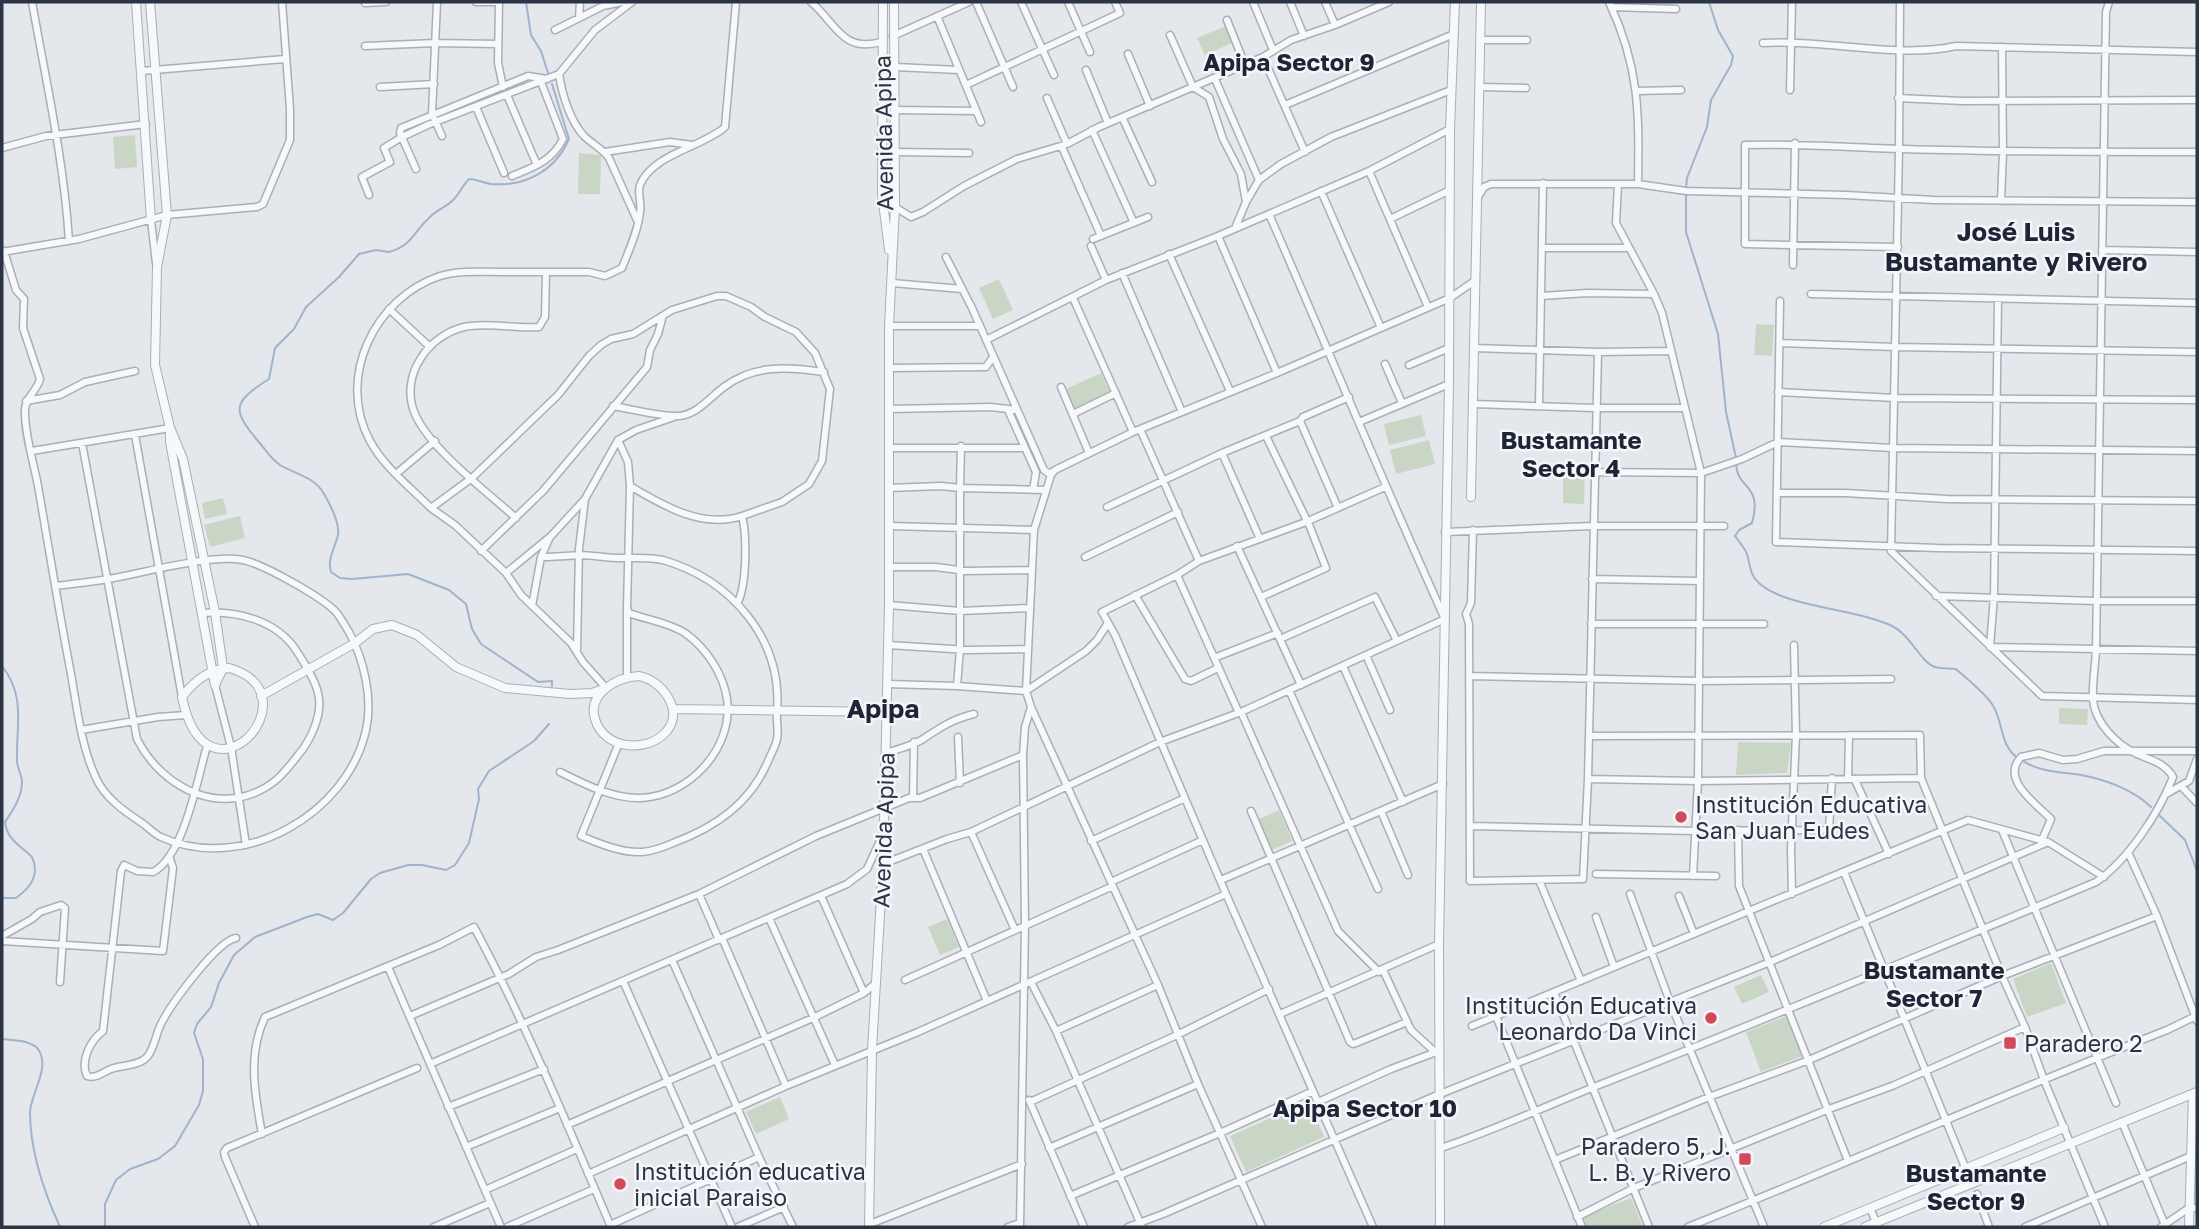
<svg xmlns="http://www.w3.org/2000/svg" width="2199" height="1229" font-family="'Golos Text',sans-serif">
<style>
.green{fill:#c9d6c5}
.lines{fill:none;stroke-linecap:round;stroke-linejoin:round}
.stream{stroke:#9fb4cc;stroke-width:2}
.minor-casing{stroke:#a9aeb7;stroke-width:9}
.tertiary-casing{stroke:#a9aeb7;stroke-width:10}
.minor{stroke:#f7f8fa;stroke-width:6}
.tertiary{stroke:#f7f8fa;stroke-width:8}
.poi-dot{fill:#d1495b;stroke:#f4f6f9;stroke-width:2.5}
.labels{text-anchor:middle;dominant-baseline:central;stroke-width:5;stroke-linejoin:round;paint-order:stroke}
.street-label{font-size:23px;fill:#2b3445;stroke:#f4f6f9}
.poi-label{font-size:23px;fill:#2b3445;stroke:#f4f6f9;text-anchor:start}
.neighbourhood-label{font-size:24px;font-weight:bold;fill:#1d2536;stroke:#f4f6f9}
.quarter-label{font-size:26px;font-weight:bold;fill:#1d2536;stroke:#f4f6f9}
</style>
<rect width="100%" height="100%" fill="#e4e7ec"/>
<path class="green" d="M1226,26l8,16 -29,13 -8,-17z
M135,135l2,32 -22,2 -2,-32z
M579,153l22,2 -1,39h-22z
M999,279l14,31 -20,9 -14,-31z
M1756,324l18,1 -2,31 -18,-1z
M1101,373l9,20 -35,16 -9,-20z
M1421,415l5,21 -37,9 -5,-21z
M1429,440l6,24 -39,10 -6,-24z
M1563,471h22l-1,33 -21,-1z
M223,498l4,16 -22,5 -3,-16z
M240,516l5,22 -35,9 -6,-22z
M2059,708l29,1 -1,16 -28,-1z
M1738,742l53,1 -4,30 -51,2z
M1279,810l13,31 -20,9 -13,-31z
M947,919l12,28 -19,8 -12,-28z
M2051,963l15,40 -39,14 -14,-38z
M1761,975l8,17 -27,12 -8,-17z
M1787,1016l15,40 -41,16 -15,-40z
M780,1097l9,22 -33,15 -10,-22z
M1309,1101l15,36 -78,35 -16,-36z
M1631,1198l12,29h-56l-4,-10z"/>
<g class="lines">
<path class="stream" d="M526,2l5,33 10,16 7,22
M1686,188l1,-10 20,-51 4,-27 20,-35 2,-9 -15,-26 -9,-28
M1686,194v38l32,102 8,78 10,46
M1736,464c1,26 27,19 16,59l-13,7 -4,6c4,6 10,12 12,18 3,10 3,22 12,29 25,24 99,26 133,43 19,9 28,36 43,41 6,2 15,1 21,2 12,11 27,22 36,35 12,18 7,41 26,54
M2,666c24,30 14,60 15,95 0,7 5,14 5,21 0,15 -9,28 -17,40 2,18 15,23 27,35 8,18 -1,30 -16,41h-14
M552,686v-5l-14,1 -57,-38 -9,-15 -6,-25 -17,-14 -41,-16 -56,5 -12,-1 -9,-6c-4,-14 4,-24 7,-37 2,-11 -8,-31 -14,-41 -9,-17 -29,-20 -44,-29 -10,-7 -14,-15 -22,-24 -27,-32 -25,-39 11,-62l6,-31 19,-19 12,-22 33,-30 20,-23 17,-4 13,2c24,-7 24,-20 41,-35 6,-7 16,-10 22,-16 7,-6 10,-15 17,-22 8,0 14,4 22,5 34,3 64,-13 78,-45l-17,-55
M2023,761c17,11 38,11 58,14 23,4 53,15 70,32
M2159,815l26,25 12,31
M2,1039c10,1 28,1 36,10 13,18 -7,44 -8,63 0,39 14,80 30,115
M105,1227v-23l11,-24 14,-11 28,-10 17,-13 24,-41 4,-14v-32l-9,-26 3,-9 14,-17 8,-24 15,-28 21,-18 52,-20 11,-3 15,6 10,-7 28,-34 9,-6 28,-8h14l24,5 9,-5 14,-22 10,-44 -1,-10 11,-18 45,-30 15,-17"/>
<g class="minor-casing">
<path id="minor" d="M32,2c14,79 32,159 37,239
M437,2l-5,112 10,22
M476,2h23
M499,2l-1,61 5,24
M736,2l-11,125c-22,20 -73,27 -85,58 -3,8 2,18 0,27 -2,19 -11,38 -18,56l-17,8 -16,-4c-29,0 -57,0 -86,0 -21,0 -43,-2 -63,4 -66,22 -104,102 -70,165 14,26 40,46 61,67l41,-30 86,-83 31,-39 12,-11 10,-6 22,-5 39,-24 45,-14h9l25,11 14,10 31,15 19,21 15,36 -8,72 -13,23 -27,18 -40,14
M811,2c25,21 31,51 70,40
M976,2l37,85
M1021,2l33,73
M1068,2l22,50
M1253,2l20,48
M1290,2l14,34
M1325,2l10,23
M1609,2c31,66 30,111 29,182
M1900,2l-1,147 -8,402 151,145 155,4
M365,3l21,-1
M1611,7l65,2
M937,16l44,106
M579,18l1,-16
M1227,20l18,45
M555,30l48,-24 19,-4
M1170,35l23,52 16,10 14,42 18,35 5,28 -10,24
M893,36l76,-34
M1481,40h46
M1763,43c63,-4 134,16 193,3l241,6
M365,46l70,-3 63,1
M1128,54l22,52
M1263,57l42,95
M895,67l64,3
M1086,70l22,53
M142,71l143,-12
M559,74c3,20 11,47 25,62 8,8 18,12 25,22l28,62
M1215,79l44,101
M966,85l154,-72 -5,-11
M380,87l54,-3
M1480,87l46,1
M1790,90l2,-88
M1637,91l44,-1
M507,95l30,70
M1047,98l20,46
M1898,98l64,3 235,-1
M1285,105l169,-71
M476,107l28,66
M895,110l81,1
M1122,117l30,65
M1092,130l42,93
M1062,147l39,89
M2,148l44,-12 100,-12
M605,152l65,-10 22,3
M894,152l75,1
M416,169l-16,-36 1,-5 127,-52 19,3
M1369,171l59,136
M512,176c22,-9 40,-15 51,-37l-22,-57
M1618,184l-2,39 38,71 8,19 39,160 -3,308 -5,95
M1321,191l60,137
M369,195l-7,-18 28,-15 -6,-14 18,-11 28,-13 129,-50 36,-44 37,-28
M1478,197l6,-10 7,-3h147l48,7 160,4 88,5 263,2
M2001,201l2,-49 -1,-105
M1246,202l13,-22 22,-16 50,-27 120,-47
M895,207l16,10 12,-5 41,-26 53,-27 50,-15 32,-17 164,-70 28,-17 44,-15 54,-23
M1390,219l60,-29
M151,220l5,43
M1218,236l59,137
M1093,239l55,-22
M1091,246l15,34
M1898,247l-153,-3v-99c53,-2 106,3 159,4 98,3 196,3 293,3
M1542,248h85
M2102,250l95,2
M4,251l12,39 8,9 -1,29 17,51c-3,12 -15,19 -15,31 -1,22 9,54 13,76 11,63 21,126 33,188 6,34 10,72 25,104 9,20 28,33 46,45 6,4 12,11 19,14 81,37 186,-22 205,-107 7,-32 -2,-70 -17,-98 -4,-6 -8,-14 -13,-20 -14,-15 -73,-48 -93,-52 -34,-6 -99,13 -135,19 -18,3 -36,5 -53,7
M2,252l77,-13 88,-24 90,-8 6,-3 27,-64v-31l-8,-107
M1169,254l61,137
M946,257l26,51 72,162 4,3 5,-1
M1793,265l2,-122
M1122,273l60,139
M892,283l70,6
M1811,294l386,9
M1541,296l46,-3 67,1
M1073,298l60,134
M1998,299l-4,297 -4,51 207,4
M1780,301l-4,241 161,6 260,3
M389,309l41,38
M889,326h91
M986,340l120,-60 112,-44 151,-65 81,-42
M1780,343l115,4 302,5
M1474,348l124,4 73,-1
M1385,364l17,39
M1409,365l40,-17
M889,368l97,-1 7,-10
M1061,387l28,66
M1778,392l117,6 302,2
M26,401l34,-6 25,-13 50,-11
M1473,404l122,4h90
M1539,405l4,-222
M613,406c18,3 49,11 66,10 19,-2 30,-18 45,-29 31,-23 64,-20 100,-15
M889,409l101,-2 27,3
M1008,410l28,62 -3,18
M1073,414l43,-21
M1300,421l38,87
M1359,422l90,-38
M1140,429l59,132
M135,435l47,262
M618,440l18,-10 38,-13
M82,443l55,296c26,51 88,81 138,42 11,-9 19,-21 28,-32 10,-15 20,-37 15,-56 -3,-14 -14,-30 -22,-43 -20,-30 -60,-40 -95,-37
M889,448h135
M32,451l138,-23
M1222,453l38,86
M1594,472l107,1 41,-14 36,-17 115,6 304,3
M396,474l39,-33
M889,488l52,-2 19,2 1,-42
M1777,493h68l102,6 250,2
M1107,507l115,-54 78,-32 3,-4 46,-20
M431,508l24,17 51,48 15,22 50,48 12,19 23,26
M516,518c-29,-26 -86,-69 -101,-104 -8,-18 -5,-40 6,-56 9,-15 26,-27 43,-31 24,-5 51,2 75,0l6,-10 1,-45
M890,526l144,4
M1473,530l-2,73 -5,11 3,10 1,257 113,-2 5,-100 10,-427
M1445,532l147,-6h132
M1237,546l64,139
M481,551l62,-60 104,-124 3,-17 8,-16 4,-15
M541,557c13,0 25,-1 38,-2 15,0 31,4 47,3 13,0 24,-1 37,2 69,20 120,80 114,152 -1,9 2,18 0,27 -1,6 -5,13 -8,20 -18,44 -53,68 -96,84 -9,4 -20,8 -31,9 -20,1 -42,-8 -61,-16l38,-93
M1085,557l93,-45
M890,567h46l30,4 66,-1
M506,573l45,-37 34,-37 33,-59 10,22 2,24c34,20 72,43 112,30 5,20 5,70 -5,88
M1177,575l62,138
M1592,579l108,2
M1135,595l50,84 6,2 27,-13
M1936,596l160,5h101
M1261,597l65,-29 -16,-41 -44,-91
M889,605l71,6 69,-3
M532,606l9,-49 9,-20
M627,610v67
M1591,624h173
M1280,639l95,-42 22,44
M888,645l81,5 58,-1
M577,652l2,-103 6,-50
M1366,655l24,55
M1214,658l64,-25
M1343,666l60,136
M1470,676l230,5 191,-2
M887,684l70,2 69,5 60,-40 11,-11 11,-17
M215,685l16,62 15,98
M957,686l3,-37v-161l86,2
M1289,690l89,199
M1031,707l127,278 40,99 64,143
M1241,712l97,219 41,41
M81,730l77,-13 28,-2
M1589,736l331,-1 1,43 81,198 23,51 19,53 61,147
M958,737l2,46
M207,746c-10,34 -23,110 -54,126l-16,-1 -13,-6 -3,6 -18,160c-13,10 -23,30 -16,45 9,3 16,-4 24,-7 11,-4 28,-3 36,-12 8,-9 9,-25 15,-35 10,-19 55,-81 74,-84
M886,753c11,-4 27,-7 37,-14 18,-12 30,-20 51,-25
M560,772c24,12 53,27 81,26 48,-2 93,-50 86,-99 -4,-26 -21,-51 -42,-66 -17,-11 -38,-13 -56,-20l-2,-5 3,-122
M1588,779l110,2 223,-3
M1848,779l1,-44
M1855,780l34,74
M2182,787l15,16
M2166,794l23,-13 8,-22
M913,798l1,-56
M1251,811l99,231 3,2 3,-1 51,-21
M1381,811l27,64
M1471,826l224,5 134,-1 3,-52
M1738,830l1,56 109,275
M2002,830l114,273
M971,832l44,98
M2042,840l9,-21c-15,-15 -51,-40 -30,-62l18,-4 24,7 14,-1 27,-8h93
M1091,841l94,-43
M923,849l64,152
M2128,852l29,64 40,105
M883,864l64,-25 24,-7 189,-90 81,-30 204,-93c-61,-134 -117,-270 -176,-405
M1844,872l121,295
M1596,874l120,2
M1221,880l222,-96
M1539,880l42,101
M1111,882l92,-42
M699,894l20,46
M1630,894l40,108 94,225
M1792,894l-1,-45 5,-114 -2,-90
M821,896l43,97
M1679,896l15,38
M1596,917l18,50
M769,918l66,147
M2,936l30,-17 8,-7 21,-7 4,3 -5,74
M722,938l64,148
M2,941l161,10 10,-83 -3,-9
M672,960l87,197 34,70
M388,967l113,260
M1383,970l28,60 24,22
M905,980l208,-94
M623,981l109,246
M1031,982l25,49 86,196
M1554,992l95,235
M1280,1014l159,-70
M410,1016l99,-42 27,-17 22,-7 141,-56 117,-58 93,-38h11l103,-43
M1496,1016l86,211
M1472,1026l496,-206 80,22 56,35
M1056,1031l102,-46
M430,1064l417,-180 20,-15 14,-30
M1029,1100l55,127
M1030,1102l147,-67 92,-46
M1318,1102l73,-33 48,-18
M448,1107l96,-38
M2122,1122l43,103
M567,1125l248,-108 49,-24 12,-10
M262,1134c-7,-39 -15,-79 3,-117l174,-72 35,-18c52,97 94,199 137,300
M466,1147l94,-39
M1049,1148l149,-64
M1441,1148c54,-18 105,-42 158,-63 166,-65 331,-134 497,-203 32,-22 63,-69 77,-105 -8,-14 -22,-17 -36,-23 -20,-9 -42,-31 -44,-54 -1,-16 2,-33 3,-49l10,-639 3,-10
M1555,1160l154,-63 100,-37 193,-84 155,-60
M588,1174l198,-88 132,-54 308,-138
M485,1190l92,-41
M1977,1194l12,33
M1070,1196l150,-63 93,-42
M1870,1208l8,19
M1577,1217l57,-29 195,-79 63,-23 133,-59
M870,1224l152,-60
M610,1225l149,-68
M255,1227l-30,-70 -1,-5 3,-4 190,-80
M434,1227l56,-24
M507,1227l87,-38
M738,1227l46,-20
M1008,1227l12,-4
M1020,1227l5,-302 -2,-170 2,-28 6,-20 -5,-16 8,-161 17,-55 4,-5 78,-38 144,-59 173,-75 26,-18
M1128,1227l35,-13 272,-118 335,-134 278,-120
M1373,1227l-147,-333 -111,-259 -13,-23 75,-37 22,-14 107,-39 79,-35
M1688,1227c160,-64 318,-134 479,-197l29,-14
M2025,1227l166,-71
M2161,1227l28,-19h8"/>
</g>
<g class="tertiary-casing">
<path id="tertiary" d="M136,2l15,218
M150,2l17,213 -10,52 -2,98 15,63v14l45,243
M883,2l-1,192 7,56
M171,430l12,29 32,153 8,56 -8,17
M1471,497l10,-495
M229,668c89,25 -22,150 -47,29 12,-16 27,-28 47,-29z
M639,676c23,4 46,35 27,56 -19,21 -62,18 -71,-13 -8,-26 23,-42 44,-43z
M261,696l94,-53 18,-14 19,-4 25,10 39,32 49,21 65,6 22,-1 14,-5
M673,709l213,3
M869,1227l3,-177 11,-186 6,-259v-279l6,-119 -1,-205
M1440,1227l-1,-283 10,-560 1,-255 5,-127
M1824,1227l240,-99
M1865,1227l332,-135
M2189,1227l4,-133"/>
</g>
<use href="#minor" class="minor"/>
<use href="#tertiary" class="tertiary"/>
</g>
<g class="poi-dot">
<circle cx="1681" cy="817" r="7"/>
<circle cx="1711" cy="1018" r="7"/>
<rect x="2003" y="1036" width="14" height="14" rx="3.5"/>
<rect x="1738" y="1152" width="14" height="14" rx="3.5"/>
<circle cx="620" cy="1184" r="7"/>
</g>
<g class="labels">
<g class="street-label">
<text transform="translate(883 133) rotate(-91)">Avenida Apipa</text>
<text transform="translate(883 830) rotate(-88)">Avenida Apipa</text>
</g>
<g class="poi-label">
<text x="1695" y="804">Institución Educativa<tspan x="1695" dy="26">San Juan Eudes</tspan></text>
<text x="1697" y="1005" text-anchor="end">Institución Educativa<tspan x="1697" dy="26">Leonardo Da Vinci</tspan></text>
<text x="2024" y="1043">Paradero 2</text>
<text x="1731" y="1146" text-anchor="end">Paradero 5, J.<tspan x="1731" dy="26">L. B. y Rivero</tspan></text>
<text x="634" y="1171">Institución educativa<tspan x="634" dy="26">inicial Paraiso</tspan></text>
</g>
<g class="neighbourhood-label">
<text x="1289" y="61">Apipa Sector 9</text>
<text x="1571" y="439">Bustamante<tspan x="1571" dy="28">Sector 4</tspan></text>
<text x="1934" y="969">Bustamante<tspan x="1934" dy="28">Sector 7</tspan></text>
<text x="1365" y="1107">Apipa Sector 10</text>
<text x="1976" y="1172">Bustamante<tspan x="1976" dy="28">Sector 9</tspan></text>
</g>
<g class="quarter-label">
<text x="2016" y="231">José Luis<tspan x="2016" dy="30">Bustamante y Rivero</tspan></text>
<text x="883" y="708">Apipa</text>
</g>
</g>
<rect width="2199" height="1229" fill="none" stroke="#2b3445" stroke-width="7"/>
</svg>
